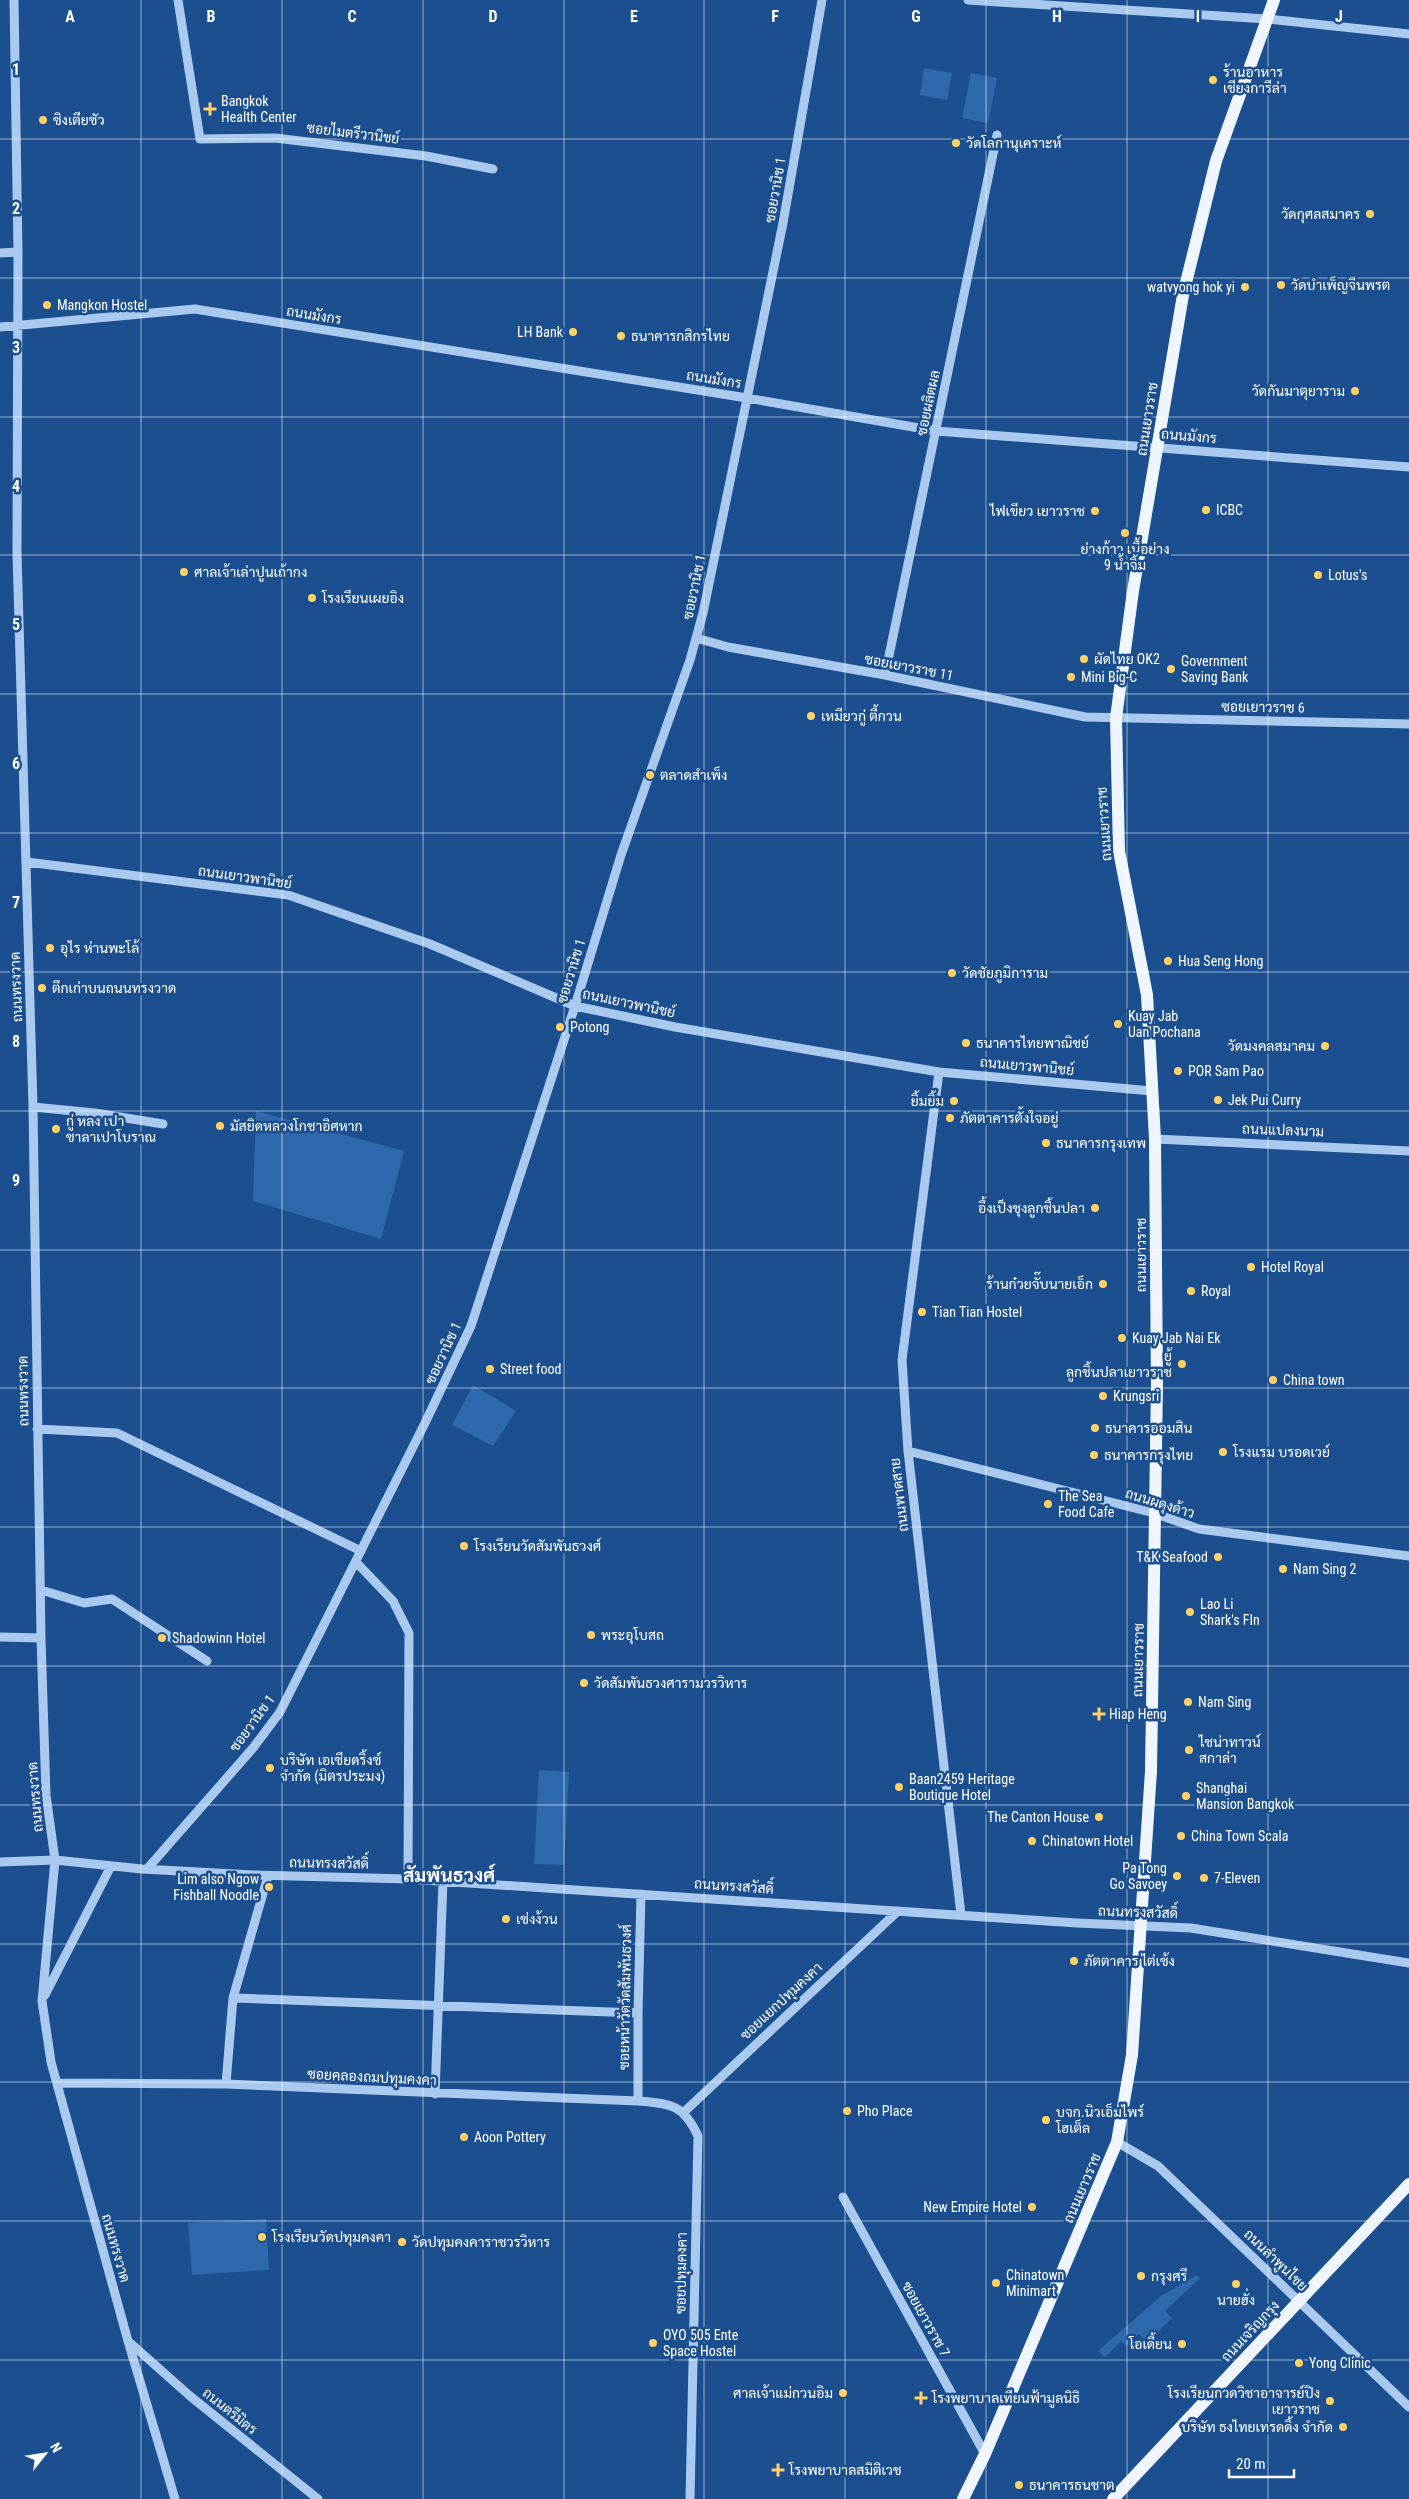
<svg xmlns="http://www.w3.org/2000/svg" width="1409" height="2499" font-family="'Roboto Condensed',Sarabun,sans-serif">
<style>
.green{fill:#2e69ad}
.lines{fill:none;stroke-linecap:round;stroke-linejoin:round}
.minor{stroke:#a9c9ee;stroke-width:9}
.major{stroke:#f0f6ff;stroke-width:12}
.grid{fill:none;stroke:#fff;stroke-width:1;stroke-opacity:0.55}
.poi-dot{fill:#ffd166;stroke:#1b4f8f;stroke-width:2}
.labels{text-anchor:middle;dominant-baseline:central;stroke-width:5;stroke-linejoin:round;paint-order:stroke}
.poi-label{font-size:14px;fill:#fff;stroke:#1b4f8f;text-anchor:start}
.street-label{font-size:14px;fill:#fff;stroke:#1b4f8f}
.district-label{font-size:19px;font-weight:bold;fill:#fff;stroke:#1b4f8f}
.grid-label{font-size:16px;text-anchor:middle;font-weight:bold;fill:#fff;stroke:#1b4f8f;stroke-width:5;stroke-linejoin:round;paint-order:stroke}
</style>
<rect width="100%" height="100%" fill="#1b4f8f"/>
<path class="green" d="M924,68l28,5 -5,27 -27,-5z
M971,73l26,5 -9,45 -26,-5z
M256,1111l148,40 -23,88 -128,-38z
M473,1385l43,26 -23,35 -41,-21z
M539,1770l30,2 -5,93 -30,-1z
M266,2219l3,51 -77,5 -4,-52z
M1197,2275l3,3 -35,33 7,7 -24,25 -9,-9 -13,12 -5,-5 -16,16 -7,-6 63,-55z"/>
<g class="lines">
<path class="minor" d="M14,0l4,252 -1,301 16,554 8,531 5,157 9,65 -13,141 9,61 77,279 47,158
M178,0l22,139 75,-1 151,18 67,13
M968,0l299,19 142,15
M0,253l18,-1
M0,327l195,-18 552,89 189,33 473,36
M696,638l32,9 157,28 200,42 324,7
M885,675l112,-540
M27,862l261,33 142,49 145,62 100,21 264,45 213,19
M939,1072l-37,288 6,91 53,464
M33,1107l62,6 68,11
M1155,1139l254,12
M37,1429l80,4 244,118
M908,1451l246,62 45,16 210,27
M356,1562l37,39 16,32 -1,246
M41,1590l43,13 28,-4 95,62
M0,1637l41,1
M0,1862l55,-2 87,9 111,6 155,4 669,44 114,5 218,35
M147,1869l106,-121 27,-36 145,-289 46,-97 104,-320 46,-151 69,-195 13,-47 80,-390 39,-223
M45,1995l66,-129
M233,1998l405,15
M57,2083l169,1 412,17c33,3 45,3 60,35l-8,363
M226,2084l7,-86 35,-122
M435,2094l8,-213
M638,2101v-88l3,-119
M684,2112l214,-201
M1117,2142l41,24 251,241
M843,2197l142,257
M128,2341l62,55 128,103"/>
<path class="major" d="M963,2499l22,-45 132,-312 15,-87 19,-284 6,-387 -2,-245 -8,-144 -28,-144 -3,-133 17,-127 50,-296 33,-134 58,-161
M1113,2499l296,-315"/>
</g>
<path class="grid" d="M141,0v2499M282,0v2499M423,0v2499M564,0v2499M704,0v2499M845,0v2499M986,0v2499M1127,0v2499M1268,0v2499M0,139h1409M0,278h1409M0,417h1409M0,555h1409M0,694h1409M0,833h1409M0,972h1409M0,1111h1409M0,1250h1409M0,1388h1409M0,1527h1409M0,1666h1409M0,1805h1409M0,1944h1409M0,2082h1409M0,2221h1409M0,2360h1409"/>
<g class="poi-dot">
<circle cx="1213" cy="80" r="5"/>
<path d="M207.5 101.5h5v5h5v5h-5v5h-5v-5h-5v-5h5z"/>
<circle cx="43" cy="120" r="5"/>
<circle cx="956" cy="143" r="5"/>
<circle cx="1370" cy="214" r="5"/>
<circle cx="1281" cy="285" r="5"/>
<circle cx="1245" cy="287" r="5"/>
<circle cx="47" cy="305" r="5"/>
<circle cx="573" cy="332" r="5"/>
<circle cx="621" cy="336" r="5"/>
<circle cx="1355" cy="391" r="5"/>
<circle cx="1206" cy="510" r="5"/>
<circle cx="1095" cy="511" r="5"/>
<circle cx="1125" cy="533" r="5"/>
<circle cx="184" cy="572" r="5"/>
<circle cx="1318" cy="575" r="5"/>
<circle cx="312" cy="598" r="5"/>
<circle cx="1084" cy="659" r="5"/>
<circle cx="1171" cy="669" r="5"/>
<circle cx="1071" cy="677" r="5"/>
<circle cx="811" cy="716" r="5"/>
<circle cx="650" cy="775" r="5"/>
<circle cx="50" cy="948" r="5"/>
<circle cx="1168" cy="961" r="5"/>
<circle cx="952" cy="973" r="5"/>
<circle cx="42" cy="988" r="5"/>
<circle cx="1118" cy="1024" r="5"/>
<circle cx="560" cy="1027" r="5"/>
<circle cx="966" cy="1043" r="5"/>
<circle cx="1325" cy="1046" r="5"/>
<circle cx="1178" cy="1071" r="5"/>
<circle cx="1218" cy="1100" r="5"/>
<circle cx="954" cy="1101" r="5"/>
<circle cx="950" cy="1118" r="5"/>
<circle cx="220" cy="1126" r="5"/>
<circle cx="56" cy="1129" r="5"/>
<circle cx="1046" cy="1143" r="5"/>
<circle cx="1095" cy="1208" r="5"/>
<circle cx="1251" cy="1267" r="5"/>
<circle cx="1103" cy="1284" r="5"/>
<circle cx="1191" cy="1291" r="5"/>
<circle cx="922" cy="1312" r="5"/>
<circle cx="1122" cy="1338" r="5"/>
<circle cx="1182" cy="1364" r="5"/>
<circle cx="490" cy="1369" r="5"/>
<circle cx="1273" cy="1380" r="5"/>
<circle cx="1103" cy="1396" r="5"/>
<circle cx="1095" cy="1428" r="5"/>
<circle cx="1223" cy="1452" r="5"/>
<circle cx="1094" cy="1455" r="5"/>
<circle cx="1048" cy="1504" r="5"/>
<circle cx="464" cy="1546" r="5"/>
<circle cx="1218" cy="1557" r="5"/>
<circle cx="1283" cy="1569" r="5"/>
<circle cx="1190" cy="1612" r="5"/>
<circle cx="591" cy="1635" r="5"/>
<circle cx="162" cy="1638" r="5"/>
<circle cx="584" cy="1683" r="5"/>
<circle cx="1188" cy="1702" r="5"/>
<path d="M1096.5 1706.5h5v5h5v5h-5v5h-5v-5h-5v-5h5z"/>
<circle cx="1189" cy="1750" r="5"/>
<circle cx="270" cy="1768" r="5"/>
<circle cx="899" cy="1787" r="5"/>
<circle cx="1186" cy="1796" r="5"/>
<circle cx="1099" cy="1817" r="5"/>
<circle cx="1181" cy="1836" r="5"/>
<circle cx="1032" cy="1841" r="5"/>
<circle cx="1177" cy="1876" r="5"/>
<circle cx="1204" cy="1878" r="5"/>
<circle cx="269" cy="1887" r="5"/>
<circle cx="506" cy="1919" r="5"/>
<circle cx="1074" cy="1961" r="5"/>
<circle cx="847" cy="2111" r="5"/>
<circle cx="1046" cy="2120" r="5"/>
<circle cx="464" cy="2137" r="5"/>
<circle cx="1032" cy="2207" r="5"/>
<circle cx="262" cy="2237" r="5"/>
<circle cx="402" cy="2242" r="5"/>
<circle cx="1141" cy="2276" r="5"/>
<circle cx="996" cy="2283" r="5"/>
<circle cx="1236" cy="2284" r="5"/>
<circle cx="653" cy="2343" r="5"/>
<circle cx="1182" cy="2344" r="5"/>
<circle cx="1299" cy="2363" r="5"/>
<circle cx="843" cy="2393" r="5"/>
<path d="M918.5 2390.5h5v5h5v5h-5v5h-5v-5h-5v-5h5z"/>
<circle cx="1330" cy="2401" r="5"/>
<circle cx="1343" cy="2427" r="5"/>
<path d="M775.5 2462.5h5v5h5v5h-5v5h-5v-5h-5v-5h5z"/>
<circle cx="1019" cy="2485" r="5"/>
</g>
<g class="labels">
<g class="poi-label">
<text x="1223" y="72">ร้านอาหาร<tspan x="1223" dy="16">เชียงการีล่า</tspan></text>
<text x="221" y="101">Bangkok<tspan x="221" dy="16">Health Center</tspan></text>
<text x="53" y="120">ซิงเตียซัว</text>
<text x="966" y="143">วัดโลกานุเคราะห์</text>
<text x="1360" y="214" text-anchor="end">วัดกุศลสมาคร</text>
<text x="1291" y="285">วัดบำเพ็ญจีนพรต</text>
<text x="1235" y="287" text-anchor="end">watvyong hok yi</text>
<text x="57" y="305">Mangkon Hostel</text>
<text x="563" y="332" text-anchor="end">LH Bank</text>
<text x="631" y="336">ธนาคารกสิกรไทย</text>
<text x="1345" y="391" text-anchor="end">วัดกันมาตุยาราม</text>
<text x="1216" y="510">ICBC</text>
<text x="1085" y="511" text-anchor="end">ไฟเขียว เยาวราช</text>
<text x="1125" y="549" text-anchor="middle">ย่างก้าว เนื้อย่าง<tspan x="1125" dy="16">9 น้ำจิ้ม</tspan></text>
<text x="194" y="572">ศาลเจ้าเล่าปูนเถ้ากง</text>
<text x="1328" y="575">Lotus's</text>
<text x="322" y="598">โรงเรียนเผยอิง</text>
<text x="1094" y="659">ผัดไทย OK2</text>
<text x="1181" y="661">Government<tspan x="1181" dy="16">Saving Bank</tspan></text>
<text x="1081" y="677">Mini Big-C</text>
<text x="821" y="716">เหมียวกู่ ตี้กวน</text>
<text x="660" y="775">ตลาดสำเพ็ง</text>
<text x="60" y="948">อุไร ห่านพะโล้</text>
<text x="1178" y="961">Hua Seng Hong</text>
<text x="962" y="973">วัดชัยภูมิการาม</text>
<text x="52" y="988">ตึกเก่าบนถนนทรงวาด</text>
<text x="1128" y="1016">Kuay Jab<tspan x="1128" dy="16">Uan Pochana</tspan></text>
<text x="570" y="1027">Potong</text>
<text x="976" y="1043">ธนาคารไทยพาณิชย์</text>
<text x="1315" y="1046" text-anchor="end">วัดมงคลสมาคม</text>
<text x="1188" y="1071">POR Sam Pao</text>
<text x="1228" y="1100">Jek Pui Curry</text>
<text x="944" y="1101" text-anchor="end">ยิ้มยิ้ม</text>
<text x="960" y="1118">ภัตตาคารตั้งใจอยู่</text>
<text x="66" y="1121">กู่ หลง เปา<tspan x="66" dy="16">ซาลาเปาโบราณ</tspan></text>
<text x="230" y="1126">มัสยิดหลวงโกชาอิศหาก</text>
<text x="1056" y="1143">ธนาคารกรุงเทพ</text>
<text x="1085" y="1208" text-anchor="end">อึ้งเป็งชุงลูกชิ้นปลา</text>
<text x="1261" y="1267">Hotel Royal</text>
<text x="1093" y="1284" text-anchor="end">ร้านก๋วยจั๊บนายเอ็ก</text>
<text x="1201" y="1291">Royal</text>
<text x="932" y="1312">Tian Tian Hostel</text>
<text x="1132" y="1338">Kuay Jab Nai Ek</text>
<text x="1172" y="1356" text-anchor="end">ยู้<tspan x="1172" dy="16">ลูกชิ้นปลาเยาวราช</tspan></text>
<text x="500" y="1369">Street food</text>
<text x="1283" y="1380">China town</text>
<text x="1113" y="1396">Krungsri</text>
<text x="1105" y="1428">ธนาคารออมสิน</text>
<text x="1233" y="1452">โรงแรม บรอดเวย์</text>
<text x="1104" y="1455">ธนาคารกรุงไทย</text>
<text x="1058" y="1496">The Sea<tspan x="1058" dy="16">Food Cafe</tspan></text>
<text x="474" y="1546">โรงเรียนวัดสัมพันธวงศ์</text>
<text x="1208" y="1557" text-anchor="end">T&amp;K Seafood</text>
<text x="1293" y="1569">Nam Sing 2</text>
<text x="1200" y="1604">Lao Li<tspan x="1200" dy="16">Shark's FIn</tspan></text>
<text x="601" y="1635">พระอุโบสถ</text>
<text x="172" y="1638">Shadowinn Hotel</text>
<text x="594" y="1683">วัดสัมพันธวงศารามวรวิหาร</text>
<text x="1198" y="1702">Nam Sing</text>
<text x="1109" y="1714">Hiap Heng</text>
<text x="1199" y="1742">ไชน่าทาวน์<tspan x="1199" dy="16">สกาล่า</tspan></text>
<text x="280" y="1760">บริษัท เอเซียดริ้งซ์<tspan x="280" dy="16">จำกัด (มิตรประมง)</tspan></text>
<text x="909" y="1779">Baan2459 Heritage<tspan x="909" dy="16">Boutique Hotel</tspan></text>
<text x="1196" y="1788">Shanghai<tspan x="1196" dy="16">Mansion Bangkok</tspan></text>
<text x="1089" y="1817" text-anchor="end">The Canton House</text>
<text x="1191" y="1836">China Town Scala</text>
<text x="1042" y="1841">Chinatown Hotel</text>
<text x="1167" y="1868" text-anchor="end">Pa Tong<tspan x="1167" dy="16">Go Savoey</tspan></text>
<text x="1214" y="1878">7-Eleven</text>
<text x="259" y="1879" text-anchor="end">Lim also Ngow<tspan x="259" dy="16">Fishball Noodle</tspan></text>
<text x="516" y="1919">เซ่งง้วน</text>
<text x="1084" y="1961">ภัตตาคาร ไต่เซ้ง</text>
<text x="857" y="2111">Pho Place</text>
<text x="1056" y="2112">บจก.นิวเอ็มไพร์<tspan x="1056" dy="16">โฮเต็ล</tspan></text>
<text x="474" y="2137">Aoon Pottery</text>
<text x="1022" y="2207" text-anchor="end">New Empire Hotel</text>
<text x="272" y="2237">โรงเรียนวัดปทุมคงคา</text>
<text x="412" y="2242">วัดปทุมคงคาราชวรวิหาร</text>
<text x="1006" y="2275">Chinatown<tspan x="1006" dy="16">Minimart</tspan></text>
<text x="1151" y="2276">กรุงศรี</text>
<text x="1236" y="2300" text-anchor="middle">นายฮั่ง</text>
<text x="663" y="2335">OYO 505 Ente<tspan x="663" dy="16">Space Hostel</tspan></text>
<text x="1172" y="2344" text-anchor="end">โอเดี้ยน</text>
<text x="1309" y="2363">Yong Clinic</text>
<text x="833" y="2393" text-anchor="end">ศาลเจ้าแม่กวนอิม</text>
<text x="1320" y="2393" text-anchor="end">โรงเรียนกวดวิชาอาจารย์ปิง<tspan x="1320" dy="16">เยาวราช</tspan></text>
<text x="932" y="2398">โรงพยาบาลเทียนฟ้ามูลนิธิ</text>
<text x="1333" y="2427" text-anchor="end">บริษัท ธงไทยเทรดดิ้ง จำกัด</text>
<text x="789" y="2470">โรงพยาบาลสมิติเวช</text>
<text x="1029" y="2485">ธนาคารธนชาต</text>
</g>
<g class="street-label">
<text transform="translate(353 133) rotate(7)">ซอยไมตรีวานิชย์</text>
<text transform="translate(775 190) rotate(-80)">ซอยวานิช 1</text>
<text transform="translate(314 315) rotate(9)">ถนนมังกร</text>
<text transform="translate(714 379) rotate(9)">ถนนมังกร</text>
<text transform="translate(928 403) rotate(-78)">ซอยผลิตผล</text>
<text transform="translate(1147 419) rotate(-81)">ถนนเยาวราช</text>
<text transform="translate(1189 436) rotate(5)">ถนนมังกร</text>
<text transform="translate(694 587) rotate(-78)">ซอยวานิช 1</text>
<text transform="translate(909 667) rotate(11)">ซอยเยาวราช 11</text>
<text transform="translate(1263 707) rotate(1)">ซอยเยาวราช 6</text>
<text transform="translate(1104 824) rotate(-94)">ถนนเยาวราช</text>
<text transform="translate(245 877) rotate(8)">ถนนเยาวพานิชย์</text>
<text transform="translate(571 971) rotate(-73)">ซอยวานิช 1</text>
<text transform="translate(16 987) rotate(-92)">ถนนทรงวาด</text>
<text transform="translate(629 1003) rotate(12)">ถนนเยาวพานิชย์</text>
<text transform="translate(1027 1066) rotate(5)">ถนนเยาวพานิชย์</text>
<text transform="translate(1283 1130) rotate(2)">ถนนแปลงนาม</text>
<text transform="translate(1141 1255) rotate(-90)">ถนนเยาวราช</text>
<text transform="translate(443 1353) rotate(-65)">ซอยวานิช 1</text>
<text transform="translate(23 1391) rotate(-91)">ถนนทรงวาด</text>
<text transform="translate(899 1495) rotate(-97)">ถนนพาดสาย</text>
<text transform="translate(1160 1503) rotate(17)">ถนนผดุงด้าว</text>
<text transform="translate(1138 1660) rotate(-89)">ถนนเยาวราช</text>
<text transform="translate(252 1723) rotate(-54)">ซอยวานิช 1</text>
<text transform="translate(35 1797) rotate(-95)">ถนนทรงวาด</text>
<text transform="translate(329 1863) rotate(1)">ถนนทรงสวัสดิ์</text>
<text transform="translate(734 1886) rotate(4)">ถนนทรงสวัสดิ์</text>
<text transform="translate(1138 1912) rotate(2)">ถนนทรงสวัสดิ์</text>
<text transform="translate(625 1997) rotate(-89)">ซอยหน้าวัดวัดสัมพันธวงศ์</text>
<text transform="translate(781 2001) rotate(-43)">ซอยแยกปทุมคงคา</text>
<text transform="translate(372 2077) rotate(3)">ซอยคลองถมปทุมคงคา</text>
<text transform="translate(1082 2188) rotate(-67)">ถนนเยาวราช</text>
<text transform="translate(116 2248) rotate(74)">ถนนทรงวาด</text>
<text transform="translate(1276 2260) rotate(44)">ถนนลำพูนไชย</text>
<text transform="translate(681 2273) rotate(-89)">ซอยปทุมคงคา</text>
<text transform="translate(926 2319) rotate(61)">ซอยเยาวราช 7</text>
<text transform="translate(1250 2331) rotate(-47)">ถนนเจริญกรุง</text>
<text transform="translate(230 2411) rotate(39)">ถนนตรีมิตร</text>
</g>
<g class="district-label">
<text x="449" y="1875">สัมพันธวงศ์</text>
</g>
</g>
<g class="grid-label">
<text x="70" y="22">A</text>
<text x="211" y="22">B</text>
<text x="352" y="22">C</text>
<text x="493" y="22">D</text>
<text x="634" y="22">E</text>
<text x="775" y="22">F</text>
<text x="916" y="22">G</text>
<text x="1057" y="22">H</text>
<text x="1198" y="22">I</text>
<text x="1339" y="22">J</text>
<text x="16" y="75">1</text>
<text x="16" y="214">2</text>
<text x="16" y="353">3</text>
<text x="16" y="492">4</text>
<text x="16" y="630">5</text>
<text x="16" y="769">6</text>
<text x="16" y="908">7</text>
<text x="16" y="1047">8</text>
<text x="16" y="1186">9</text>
</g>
<g transform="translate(45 2454) rotate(60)" stroke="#1b4f8f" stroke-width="4" paint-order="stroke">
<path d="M0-4L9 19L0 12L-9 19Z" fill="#ffffff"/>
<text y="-8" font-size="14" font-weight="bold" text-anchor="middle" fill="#ffffff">N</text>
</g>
<path d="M1229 2469v8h65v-8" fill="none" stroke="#ffffff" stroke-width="2.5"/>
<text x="1236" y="2469" font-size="15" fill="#ffffff" stroke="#1b4f8f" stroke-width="4" paint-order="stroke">20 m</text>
</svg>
